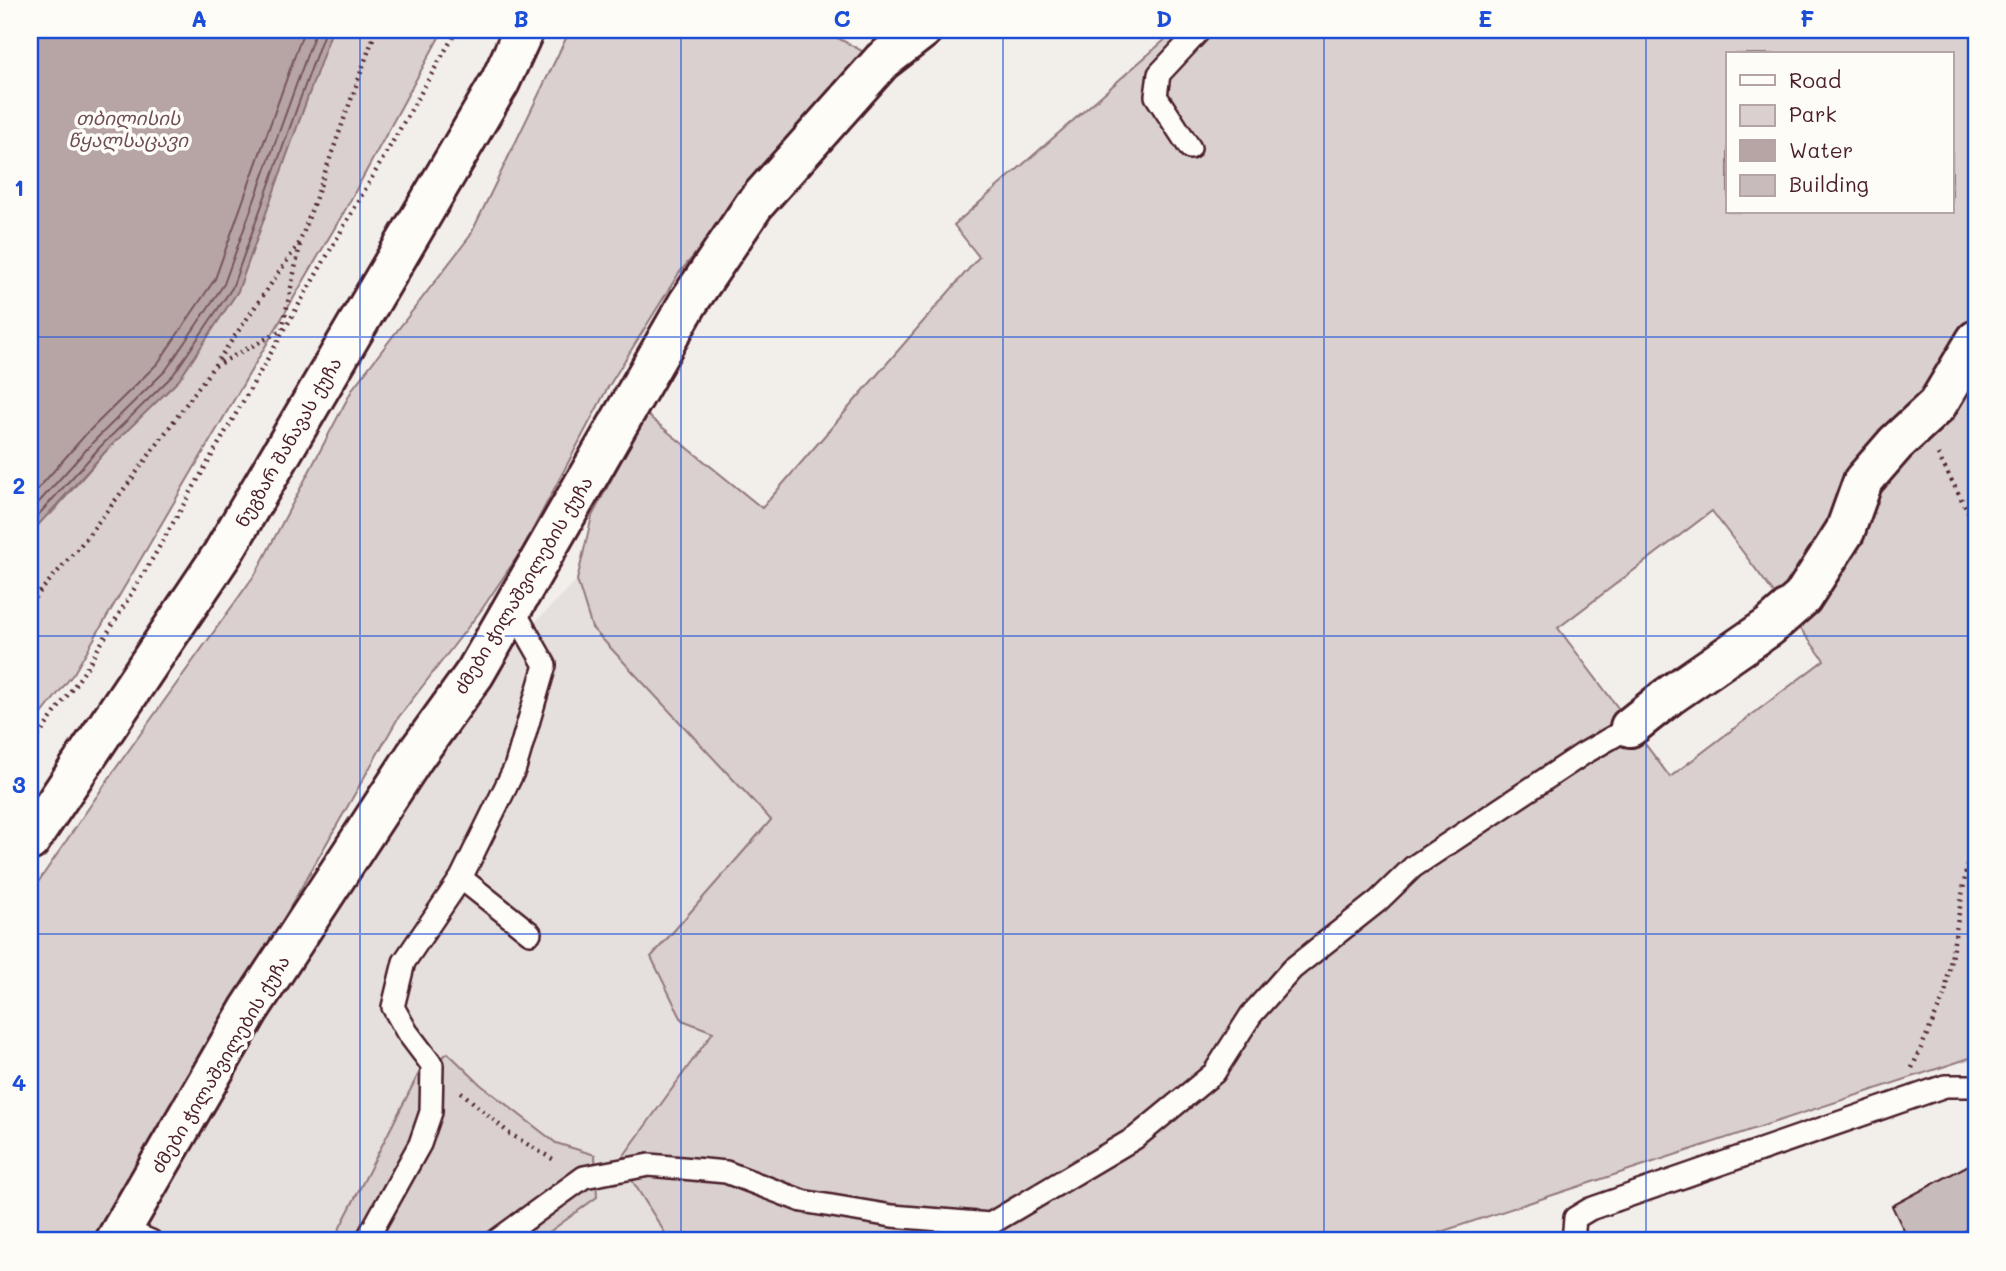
<svg xmlns="http://www.w3.org/2000/svg" width="2006" height="1271" font-family="Mali,'Noto Sans Georgian',sans-serif">
<style>
.built{fill:#e5dfdd}
.green{fill:#d9d0cf;stroke:#92787d;stroke-width:2;fill-rule:evenodd}
.water{fill:#b7a5a6;stroke:#8b6f75;stroke-width:2}
.lines{fill:none;stroke-linecap:round;stroke-linejoin:round}
.shore{stroke:#76555c;stroke-width:2}
.building{fill:#c8bbbb;stroke:#4a1f2b;stroke-width:2}
.lane-casing{stroke:#4a1f2b;stroke-width:26}
.street-casing{stroke:#4a1f2b;stroke-width:44}
.secondary-casing{stroke:#4a1f2b;stroke-width:44}
.path{stroke:#4a1f2b;stroke-width:4.5;stroke-dasharray:2 5;stroke-linecap:butt}
.lane{stroke:#fdfcf7;stroke-width:21}
.street{stroke:#fdfcf7;stroke-width:38}
.secondary{stroke:#fdfcf7;stroke-width:38}
.grid{fill:none;stroke:#1d4ed8;stroke-width:2;stroke-opacity:0.55}
.labels{text-anchor:middle;dominant-baseline:central;stroke-width:7;stroke-linejoin:round;paint-order:stroke}
.street-label{font-size:18px;fill:#4a1f2b;stroke:#fdfcf7}
.water-label{font-size:19px;font-style:italic;fill:#704e56;stroke:#fdfcf7}
.neatline{fill:none;stroke:#1d4ed8;stroke-width:2.5}
.grid-label{font-size:23px;text-anchor:middle;font-weight:bold;fill:#1d4ed8}
</style>
<rect width="100%" height="100%" fill="#f2efeb"/>
<filter id="ink" filterUnits="userSpaceOnUse"><feTurbulence type="fractalNoise" baseFrequency=".0143" numOctaves="2"/><feDisplacementMap in="SourceGraphic" scale="14" xChannelSelector="R" yChannelSelector="G"/><feConvolveMatrix kernelMatrix="1 2 1 2 8 2 1 2 1" color-interpolation-filters="sRGB"/></filter>
<g filter="url(#ink)">
<path class="built" d="M577,580l15,48 179,192 -120,137 62,75 -93,128 50,81h-133l60,-44 -2,-42 -39,-12 -75,-58 -33,-32 -29,20 -86,168h-197l111,-202 259,-387z"/>
<path class="green" d="M295,30h148l-99,182 -270,461 -44,56v-208l21,-7 55,-63z
M570,30h253l43,23 -187,220 -72,116 -84,159 -41,61 -84,109 -298,523h-70v-347l86,-126 140,-195 97,-185 117,-152z
M1176,30h800v1026l-563,185h-743l-50,-80 93,-129 -31,-12 -31,-63 120,-137 -179,-192 -15,-48 15,-64 54,-102 116,94 217,-251 -25,-32zM1728,54h224v158h-224zM1712,511l112,149 -154,117 -112,-149z
M448,1053l33,32 75,58 39,12 2,42 -60,44h-204l86,-168z"/>
<path class="water" d="M30,30h302l-94,261 -59,89 -73,71 -76,83z"/>
<g class="lines">
<path class="shore" d="M30,498l57,-65 71,-70 57,-84 89,-249
M30,512l65,-72 71,-70 58,-86 92,-254
M30,524l71,-78 72,-71 59,-87 93,-258"/>
</g>
<path class="building" d="M1976,1161v64l-29,16h-38l-17,-35z"/>
<g class="lines">
<g class="lane-casing">
<path id="lane" d="M1190,148l-34,-52 3,-22 41,-44
M513,609l32,56 -30,103 -54,110 69,55
M122,1229l29,12
M366,1241l54,-97 11,-32 1,-47 -25,-33 -14,-25 11,-45 57,-84
M496,1241l88,-64 65,-12 77,7 76,29 90,15 98,8
M965,1241l25,-17 145,-86 79,-65 37,-58 41,-46 86,-68 35,-34 170,-113 47,-27
M1573,1241l2,-23 15,-9 355,-123h31"/>
</g>
<g class="street-casing">
<path id="street" d="M1630,727l39,-31 100,-69 33,-29 43,-67 18,-50 33,-38 41,-38 39,-65
M115,1241l134,-231 166,-254 60,-83 213,-370 66,-98 128,-144 40,-31"/>
</g>
<g class="secondary-casing">
<path id="secondary" d="M30,841l193,-288 277,-471 24,-52"/>
</g>
<path class="path" d="M215,366l67,-36 18,-85
M1938,455l34,64 4,24
M30,603l50,-57 51,-66 83,-114 86,-124 76,-212
M30,748l54,-76 70,-116 303,-526
M1912,1068l33,-74 31,-180
M461,1092l49,42 46,27"/>
<use href="#lane" class="lane"/>
<use href="#street" class="street"/>
<use href="#secondary" class="secondary"/>
</g>
</g>
<path class="grid" d="M360,30v1211M681,30v1211M1003,30v1211M1324,30v1211M1646,30v1211M30,337h1946M30,636h1946M30,934h1946"/>
<g class="labels">
<g class="street-label">
<text transform="translate(288 442) rotate(-60)">ნუგზარ შანავას ქუჩა</text>
<text transform="translate(523 585) rotate(-59)">ძმები ჭილაშვილების ქუჩა</text>
<text transform="translate(220 1064) rotate(-59)">ძმები ჭილაშვილების ქუჩა</text>
</g>
<g class="water-label">
<text x="128" y="117">თბილისის<tspan x="128" dy="22">წყალსაცავი</tspan></text>
</g>
</g>
<rect width="2006" height="1271" fill="none" stroke="#fdfcf7" stroke-width="77"/>
<rect x="1726" y="52" width="228" height="161" fill="#fdfcf7" stroke="#b5a4a5" stroke-width="2"/>
<rect x="1740" y="75" width="35" height="10" fill="#fdfcf7" stroke="#b5a4a5" stroke-width="2"/>
<text x="1789" y="88" font-size="21" fill="#4a1f2b">Road</text>
<rect x="1740" y="105" width="35" height="21" fill="#d9d0cf" stroke="#b5a4a5" stroke-width="2"/>
<text x="1789" y="122" font-size="21" fill="#4a1f2b">Park</text>
<rect x="1740" y="140" width="35" height="21" fill="#b7a5a6" stroke="#b5a4a5" stroke-width="2"/>
<text x="1789" y="158" font-size="21" fill="#4a1f2b">Water</text>
<rect x="1740" y="175" width="35" height="21" fill="#c8bbbb" stroke="#b5a4a5" stroke-width="2"/>
<text x="1789" y="192" font-size="21" fill="#4a1f2b">Building</text>
<rect x="38" y="38" width="1930" height="1194" class="neatline"/>
<g class="grid-label">
<text x="199" y="27">A</text>
<text x="521" y="27">B</text>
<text x="842" y="27">C</text>
<text x="1164" y="27">D</text>
<text x="1485" y="27">E</text>
<text x="1807" y="27">F</text>
<text x="19" y="196">1</text>
<text x="19" y="494">2</text>
<text x="19" y="793">3</text>
<text x="19" y="1091">4</text>
</g>
</svg>
